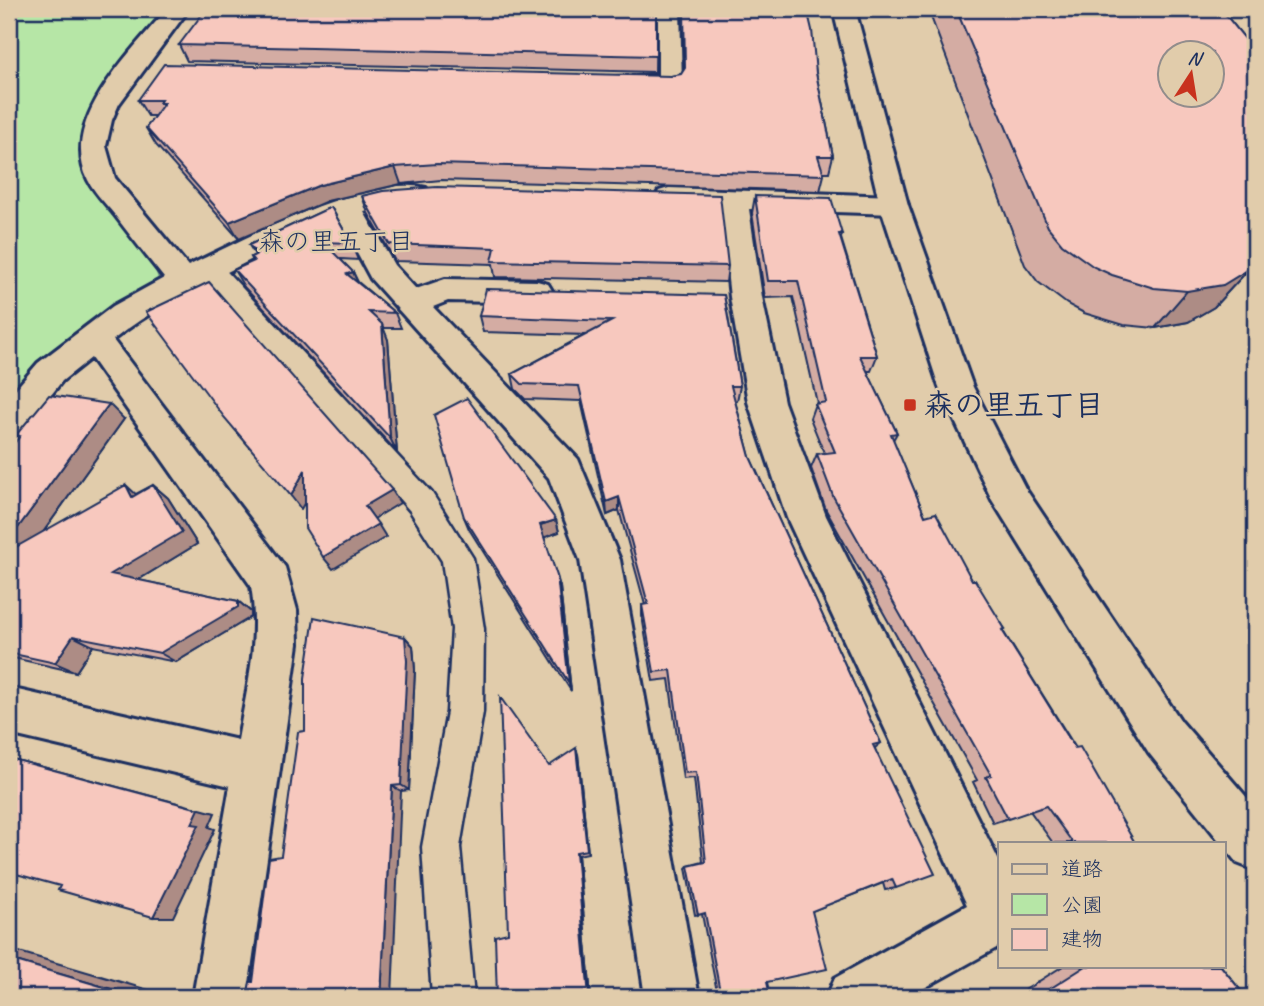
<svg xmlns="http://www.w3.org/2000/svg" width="1264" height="1006" font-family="Caveat,'Klee One',sans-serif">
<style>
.green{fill:#b6e6a6;stroke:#688a82;stroke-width:2}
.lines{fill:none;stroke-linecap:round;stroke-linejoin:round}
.pedestrian-casing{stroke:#1b2f5e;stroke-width:5}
.minor-casing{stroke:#1b2f5e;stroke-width:6}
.tertiary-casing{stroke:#1b2f5e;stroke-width:6}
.pedestrian{fill:#e1ccab;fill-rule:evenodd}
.minor{fill:#e1ccab;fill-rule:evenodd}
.tertiary{fill:#e1ccab;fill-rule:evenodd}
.wall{fill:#d4aca3;stroke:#1b2f5e;stroke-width:2}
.shaded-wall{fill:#ad8c85;stroke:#1b2f5e;stroke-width:2}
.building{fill:#f7c8be;stroke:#1b2f5e;stroke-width:2;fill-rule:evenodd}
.poi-dot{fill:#c8321e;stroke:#e1ccab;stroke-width:2.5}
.labels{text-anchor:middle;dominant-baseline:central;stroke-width:5;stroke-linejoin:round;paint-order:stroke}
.far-neighbourhood-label{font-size:26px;fill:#1b2f5e;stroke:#e1ccab}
.poi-label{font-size:30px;font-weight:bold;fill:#1b2f5e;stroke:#e1ccab;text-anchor:start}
</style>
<rect width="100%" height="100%" fill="#e1ccab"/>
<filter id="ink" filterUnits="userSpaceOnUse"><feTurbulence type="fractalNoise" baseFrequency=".0143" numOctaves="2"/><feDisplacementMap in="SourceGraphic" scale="14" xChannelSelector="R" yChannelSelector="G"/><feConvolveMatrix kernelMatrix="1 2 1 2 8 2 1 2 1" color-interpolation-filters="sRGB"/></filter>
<g filter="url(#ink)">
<path class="green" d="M32,9h140l-63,83 -25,58 64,98 13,36 -112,74 -40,43v-385z"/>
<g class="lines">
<g class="pedestrian-casing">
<path id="pedestrian" d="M210,260l8,2 214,231 41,65 11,71 -1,83 -23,135 14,150h-42l-10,-150 25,-135 5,-83 -10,-68 -32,-50 -208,-237 -4,-6 4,-6z"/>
</g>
<g class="minor-casing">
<path id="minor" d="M167,9h22l-70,95 -7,16 -6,26 9,32 73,88c54,-26 180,-93 238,-78l4,6 -4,6 -62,12 30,53 22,24 29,-10 92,2 11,3 5,8 -5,8 -11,3 -89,-2 -15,6 145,152 42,101 79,437h-54l-65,-437 -31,-82 -178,-199 -32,-59c-37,13 -73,32 -108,50 -41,21 -82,41 -118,70l172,227 12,43 1,34 -51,353h-54l37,-211 -221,-52v-46l229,52c9,-51 22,-102 13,-154l-160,-228 -29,23 -40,51 -13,4v-39l29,-34 75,-57 51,-28c-17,-21 -34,-43 -50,-64 -9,-11 -20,-22 -26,-34 -30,-59 44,-129 79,-171z
M658,9h22l2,74 -3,5 -9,2 -55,-3 -3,-5 3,-5 43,-2z
M669,188l225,8 10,3 4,6 -4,6 -10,3 -145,-5 13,88 22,105 42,114 174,347v83l-92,51h-81l8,-19 132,-73 -180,-387 -39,-116 -18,-105 -10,-89 -61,-5 -4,-6 4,-6z"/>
</g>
<g class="tertiary-casing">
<path id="tertiary" d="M833,9h22l53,196 65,182 52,101 156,233 74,86v63l-18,-7 -88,-110 -157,-253 -53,-113 -59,-182z"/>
</g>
<use href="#pedestrian" class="pedestrian"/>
<use href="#minor" class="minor"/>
<use href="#tertiary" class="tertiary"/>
</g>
<path class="wall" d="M656,9l-1,63 -468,-11 -8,-16z
M682,9h125l9,64 17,83 -4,16h-6l1,3 -4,16 -379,-11 -40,4 -74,17 -88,38 -83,-94 -10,-17 9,-12h-7l-10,-16 533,-24 10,-2 3,-4z
M928,9h293l34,42v218h-6l-35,38 -26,15 -33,6 -31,-3 -40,-12 -17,-9 -29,-22 -13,-17z
M362,196l366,70 -2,16 -231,-5 -2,-13 -98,-3 -27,-48z
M755,196l87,38 -1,4 36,118 -6,15h-4l30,62 -4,7 32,76 47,64 33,49 -2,2 132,212h-82l-23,-32 -37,12 -20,-41 4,-2 -151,-270 -15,-42 6,-14 7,-1 -14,-35 5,-14 2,-1 -24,-106 -28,1 -13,-85z
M331,207l20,36 7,17 -18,-1 13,13 5,10 37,31 6,15h-18l5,12 9,112 -153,-165 -10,-17 19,-9 -2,-4 4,-2 -6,-10z
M724,295l16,91 -3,15h-2l15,56 131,286 -6,5 21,140 -11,2 -2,-7 -71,28 -45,71 -27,15h-22l-16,-83 -7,1 -9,-47 2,-2 15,-4 -9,-84 -11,1 -14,-100 -16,2 -11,-65v-11h3l-26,-95 -12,5 -26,-114 -56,-2 -10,-10 -3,-15 73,-39 -102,-3 -4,-16z
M124,419l-80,112 92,-37 17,-9 15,13 29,46 -59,36 100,21 13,11v5l-75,45 -83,-16 -17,26 -67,-15v-207l10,-12 -3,-3z
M464,517l92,3 3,12 -15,5 16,50 11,104 -102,-162z
M405,637l8,9 2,24 -6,120 -8,1 -148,190 28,-125z
M578,754l10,99 -10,2 13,142h-94l11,-64z
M1063,966h158l25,31h-232z"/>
<path class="shaded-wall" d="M395,167l6,17 -74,17 -88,38 -10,-17 91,-37z
M1249,269l-35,38 -26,15 -33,6 32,-37z
M353,272l7,16 -13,-14z
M382,324l6,16 9,112 -7,-14z
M109,404l15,15 -108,151 -7,-4v-26z
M305,470l10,14 -14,25 -10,-13z
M126,485l15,14 -9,-2z
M153,485l15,13 29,46 -69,42 -17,-12z
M392,490l8,13 -26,16 -9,-13z
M619,497v13l-12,5 -1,-13z
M556,520l3,12 -16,6 -3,-13z
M378,524l8,13 -53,32 -10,-12z
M557,576l3,11 11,104 -2,-8z
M238,601l13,11v5l-75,45 -16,-9z
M73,636l20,10 -17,26 -21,-9z
M405,637l8,9 2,24 -6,120 -8,-5z
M576,748l2,6 10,99 -1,-3z
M9,758l206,55 -6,14 6,2 -42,88h-20l39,-93z
M392,786l9,5 -9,206h-11z
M576,852l2,3 13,142h-2z
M9,949l163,48h-34l-129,-38z"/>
<path class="building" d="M206,9h450v47l-477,-11z
M684,9h123l5,21 4,43 17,83h-15l6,19 -387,-11 -42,3 -75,18 -91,37 -83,-94 18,-25h-5l2,-3h-23l26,-36 507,12 10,-2 4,-6z
M956,9h265l34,42v195l-6,23 -26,16 -36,6 -33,-3 -42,-13 -18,-8 -32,-23 -14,-17zM1170,52h42v42h-42z
M437,187l283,8 8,71 -236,-5 3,-13 -106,-4 -27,-48 21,-5z
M755,196l76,2 11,36h-3l38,122h-17l37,77 -6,1 34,82 11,-3 36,67h3l30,49 -3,1 73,118 5,-1 55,96h-62l-27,-37 -38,13 -22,-42 5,-2 -158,-279 -16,-42 18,-2 -20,-48 11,-2 -28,-121h-30z
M331,207l20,36 -28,-1 30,30 -6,2 48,39 -26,-1 13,12 8,114 -156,-168 20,-9 -3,-4 6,-3 -8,-9z
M209,282l183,208 -27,16 13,18 -55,33 -18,-29v-58l-14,26 -67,-79 -78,-105z
M486,289l238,6 16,91h-9l19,71 131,286 -8,2 62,129 -39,14 -4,-9 -80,32 15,58 -60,13 2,9 -29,6h-19l-16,-84 -7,2 -10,-49 18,-4 -10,-90 -11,1 -14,-103 -17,2 -12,-67 6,-1 -29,-107 -13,5 -27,-116 -57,-2 -10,-10 100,-53 -133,-5z
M49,395l60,9 -100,136v-90l11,-14 -4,-1z
M467,398l89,122 -16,5 17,51 12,107 -105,-166 -30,-102z
M126,485l6,12 21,-12 29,47 -71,42 127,27v6l-78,46 -87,-17 -18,27 -46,-10v-102z
M314,617l91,20 2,24 -6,124 -9,1 -11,211h-134l3,-15h3l16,-124 12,-2 17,-124 7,-1v-53z
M500,697l49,69 27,-18 11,102 -11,2 13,145h-92l-2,-61 13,-3z
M9,758l190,51 -7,15 7,1 -46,92 -95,-27 2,-4 -51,-14z
M9,959l129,38h-129z
M1086,966h135l25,31h-209z"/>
</g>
<rect class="poi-dot" x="903" y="398" width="14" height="14" rx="3.5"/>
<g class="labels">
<g class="far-neighbourhood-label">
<text x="336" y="241">森の里五丁目</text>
</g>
<g class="poi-label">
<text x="924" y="405">森の里五丁目</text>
</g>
</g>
<rect width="1264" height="1006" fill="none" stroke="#e1ccab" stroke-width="35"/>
<rect x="18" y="18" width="1229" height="971" fill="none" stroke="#1b2f5e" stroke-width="2.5" filter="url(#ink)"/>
<rect x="998" y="842" width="228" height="126" fill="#e1ccab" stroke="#928d8c" stroke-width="2"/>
<rect x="1012" y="864" width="35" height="10" fill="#e1ccab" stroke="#928d8c" stroke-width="2"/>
<text x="1061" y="876" font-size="21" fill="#1b2f5e">道路</text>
<rect x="1012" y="894" width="35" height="21" fill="#b6e6a6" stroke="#928d8c" stroke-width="2"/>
<text x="1061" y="912" font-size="21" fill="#1b2f5e">公園</text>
<rect x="1012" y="929" width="35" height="21" fill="#f7c8be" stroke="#928d8c" stroke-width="2"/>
<text x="1061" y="946" font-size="21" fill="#1b2f5e">建物</text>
<g transform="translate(1191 74) rotate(12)"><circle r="33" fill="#e1ccab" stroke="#928d8c" stroke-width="2"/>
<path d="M0-5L12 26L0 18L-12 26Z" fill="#c8321e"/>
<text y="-10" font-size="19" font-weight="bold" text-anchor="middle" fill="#1b2f5e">N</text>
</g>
</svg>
